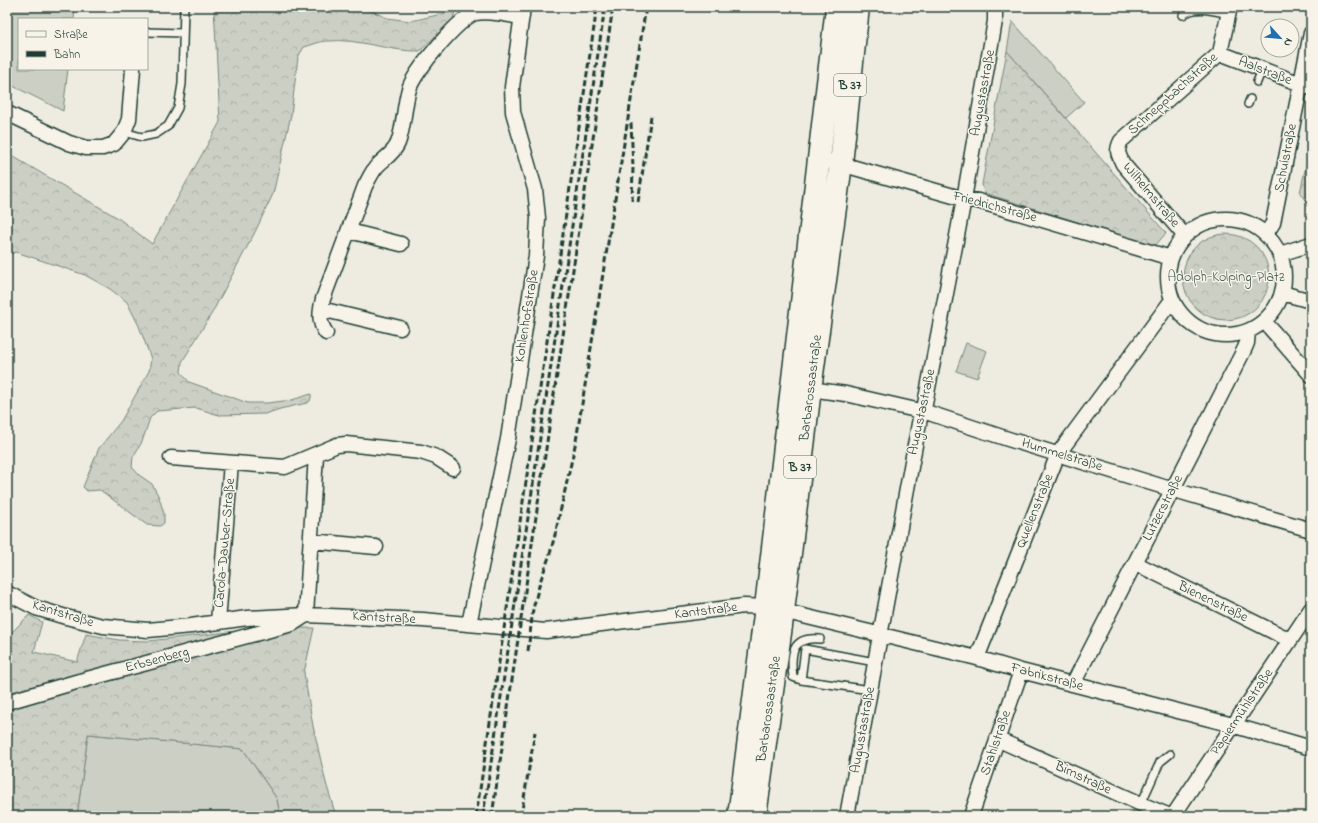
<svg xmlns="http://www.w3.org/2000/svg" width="1318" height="823" font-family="'Indie Flower',sans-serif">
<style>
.grass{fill:#cccfc4;stroke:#76867c}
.forest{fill:url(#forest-crowns);stroke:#76867c}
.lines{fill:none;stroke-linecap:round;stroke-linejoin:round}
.service-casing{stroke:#1f3d34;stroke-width:10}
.minor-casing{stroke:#1f3d34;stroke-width:17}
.primary-casing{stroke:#1f3d34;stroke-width:25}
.service{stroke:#f7f3e8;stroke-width:7}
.minor{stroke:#f7f3e8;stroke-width:14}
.primary{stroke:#f7f3e8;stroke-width:22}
.rail{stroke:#1f3d34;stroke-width:3;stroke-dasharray:6 3;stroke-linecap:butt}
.labels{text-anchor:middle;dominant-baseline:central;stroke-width:3;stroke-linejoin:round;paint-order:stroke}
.shield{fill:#f7f3e8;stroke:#60746a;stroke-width:1}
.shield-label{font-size:13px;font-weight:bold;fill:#1f3d34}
.street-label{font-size:14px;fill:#1f3d34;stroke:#f7f3e8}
.park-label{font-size:14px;fill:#425a51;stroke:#f7f3e8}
</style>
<defs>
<pattern id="forest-crowns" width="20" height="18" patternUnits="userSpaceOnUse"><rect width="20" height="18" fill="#cccfc4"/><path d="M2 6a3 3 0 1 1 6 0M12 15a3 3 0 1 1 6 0" fill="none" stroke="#afb3a9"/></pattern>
</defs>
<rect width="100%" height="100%" fill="#eeece1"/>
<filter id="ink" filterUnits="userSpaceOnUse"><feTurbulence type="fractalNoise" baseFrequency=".025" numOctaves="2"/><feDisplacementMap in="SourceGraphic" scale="8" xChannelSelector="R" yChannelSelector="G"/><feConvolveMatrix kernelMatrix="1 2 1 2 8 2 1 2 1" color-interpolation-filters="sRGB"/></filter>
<g filter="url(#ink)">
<path class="grass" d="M7,7h68l-1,12h-55v50h49l-5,42 -56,-28z
M1012,21l72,81 -18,16 -59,-67z
M966,343l21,8 -10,27 -21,-7z
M88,734l155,15 34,50 3,17h-203z"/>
<path class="forest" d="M214,7h143l13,3 17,8 24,3 44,-10 -2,8 -33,32c-31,1 -61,-13 -92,-10 -8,0 -16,4 -24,6l-6,10 -7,58 -18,79 -18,38 -43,81 -30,49 -1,10 8,10 59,21h19l25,-3 19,-6v4l-1,3 -3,2 -27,6 -15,5 -46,1 -23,-7 -39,3 -7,7 -8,24 -9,15 -1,10 7,8 13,9 7,13 5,17v9l-4,3 -13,-1 -47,-35 -13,1 -4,-4 16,-39 22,-27 28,-50 2,-12 -12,-33 -12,-24 -17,-13 -25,-14 -69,-23 -9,3v-102l111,65 34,26 68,-122z
M1007,51l159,182 -11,13 -171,-53 -2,-9z
M1309,151l2,1 -1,55 -10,-14z
M1183 277a43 43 0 1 1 86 0a43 43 0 1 1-86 0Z
M29,615l13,7 -8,30 43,10 9,-28 33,6 29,1 116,-13h50l-10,45 9,53 13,57 10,33h-56l-3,-17 -34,-50 -155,-15 -11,82h-70v-179z"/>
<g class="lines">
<g class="service-casing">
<path id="service" d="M1183,15c12,-10 32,-4 46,-1
M147,32l36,1
M1257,82l5,-12
M1248,104l2,-5
M124,132l18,5 14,-3 12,-8 10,-18 4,-24 2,-77
M820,639c-28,-3 -30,15 -27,38l8,3 69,10
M801,680l4,-31 70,13
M1141,804l19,-42 10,-8"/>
</g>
<g class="minor-casing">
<path id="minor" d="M1220,53l91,35
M7,113l62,30 17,5h17l11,-4 10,-12 5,-13 4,-50
M819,159l22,5 123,35 14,2 193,57
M1168 277a58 58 0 1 1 116 0a58 58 0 1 1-116 0Z
M349,231l52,13
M1266,234l7,-11 38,-190
M1184,235l-61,-71c-5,-10 -7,-13 -2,-23l99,-88 10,-46
M1280,254l31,-10
M1282,293l29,8
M321,309l79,19
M1264,321l47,54
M326,333c-8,-11 -6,-22 -3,-34l42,-113c4,-7 7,-15 13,-21 7,-7 16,-12 20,-22 6,-16 6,-37 11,-54 5,-17 51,-73 67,-76 14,-3 31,2 46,4
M810,389l36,5 83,19 79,26 156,48 147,43
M171,458l114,9 52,-22 9,-1 75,8 15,5 17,11
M311,541l65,6
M1135,563l155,77
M7,593l29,15 30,9 37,9 45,4 43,-4 56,-8 59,-3 117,5 123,11 198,-25 22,1 211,51 44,13 204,52 86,25
M218,622l13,-159
M469,624l39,-185 28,-183 2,-38 -3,-29 -22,-77 -1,-25 11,-80
M977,658l81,-204 114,-154
M1073,684l171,-334 3,-7 1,-12
M7,702l69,-20 216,-58 14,-9 10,-160
M997,739l144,65 29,12
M847,816l73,-398 5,-14 39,-205 31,-178v-14
M971,816l50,-145
M1173,816l138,-207"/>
</g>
<g class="primary-casing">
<path id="primary" d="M739,816l27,-209 71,-600
M755,816l28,-205 27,-222 31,-225 17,-157"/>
</g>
<use href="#service" class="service"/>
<use href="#minor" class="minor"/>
<use href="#primary" class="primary"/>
<path class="rail" d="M631,123l2,44 -1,35
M638,202l13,-86
M528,651l5,-42 7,-27 9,-25 6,-22 21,-94 70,-434
M476,816l121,-809
M483,816l122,-809
M492,816l61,-415 60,-394
M521,816l14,-84"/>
</g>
</g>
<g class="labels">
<g class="shield">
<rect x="834" y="74" width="32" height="22" rx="3"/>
<rect x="784" y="456" width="32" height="22" rx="3"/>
</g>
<g class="shield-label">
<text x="850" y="85">B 37</text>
<text x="800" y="467">B 37</text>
</g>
<g class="street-label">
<text transform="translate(1265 71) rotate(21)">Aalstraße</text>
<text transform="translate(983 93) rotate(-80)">Augustastraße</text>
<text transform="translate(1173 94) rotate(-42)">Schneppbachstraße</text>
<text transform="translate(1286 158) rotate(-79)">Schulstraße</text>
<text transform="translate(1151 195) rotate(50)">Wilhelmstraße</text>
<text transform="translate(995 207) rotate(15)">Friedrichstraße</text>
<text transform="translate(527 316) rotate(-81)">Kohlenhofstraße</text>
<text transform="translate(811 388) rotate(-83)">Barbarossastraße</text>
<text transform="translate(922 412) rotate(-78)">Augustastraße</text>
<text transform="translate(1062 455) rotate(17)">Hummelstraße</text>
<text transform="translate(1163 508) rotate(-63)">Lutzerstraße</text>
<text transform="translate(1035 511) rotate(-68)">Quellenstraße</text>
<text transform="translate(225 543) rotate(-85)">Carola-Dauber-Straße</text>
<text transform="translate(1213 602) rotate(26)">Bienenstraße</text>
<text transform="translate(706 611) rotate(-7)">Kantstraße</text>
<text transform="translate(63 614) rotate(17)">Kantstraße</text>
<text transform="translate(384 618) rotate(3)">Kantstraße</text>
<text transform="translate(157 660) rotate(-15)">Erbsenberg</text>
<text transform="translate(1047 677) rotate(15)">Fabrikstraße</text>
<text transform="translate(769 709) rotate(-82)">Barbarossastraße</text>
<text transform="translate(1242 712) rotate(-56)">Papiermühlstraße</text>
<text transform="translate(863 730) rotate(-80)">Augustastraße</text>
<text transform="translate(996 743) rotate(-71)">Stahlstraße</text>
<text transform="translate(1083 778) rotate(25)">Birnstraße</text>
</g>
<g class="park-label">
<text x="1226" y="277">Adolph-Kolping-Platz</text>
</g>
</g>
<rect width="1318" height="823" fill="none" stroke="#f7f3e8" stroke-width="24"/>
<rect x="12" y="12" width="1294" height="799" fill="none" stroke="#1f3d34" stroke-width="1.5" filter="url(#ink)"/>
<rect x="18" y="18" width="130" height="52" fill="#f7f3e8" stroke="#a1aaa0"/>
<rect x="26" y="31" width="20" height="6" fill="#f7f3e8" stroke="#a1aaa0"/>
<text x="54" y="38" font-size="12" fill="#1f3d34">Straße</text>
<rect x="26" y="51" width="20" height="6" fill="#1f3d34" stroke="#a1aaa0"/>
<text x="54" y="58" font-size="12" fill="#1f3d34">Bahn</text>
<g transform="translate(1280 38) rotate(117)"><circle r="19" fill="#f7f3e8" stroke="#a1aaa0"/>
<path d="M0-3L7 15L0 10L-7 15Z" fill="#1f6fb2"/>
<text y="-6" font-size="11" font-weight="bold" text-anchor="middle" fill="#1f3d34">N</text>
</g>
</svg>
